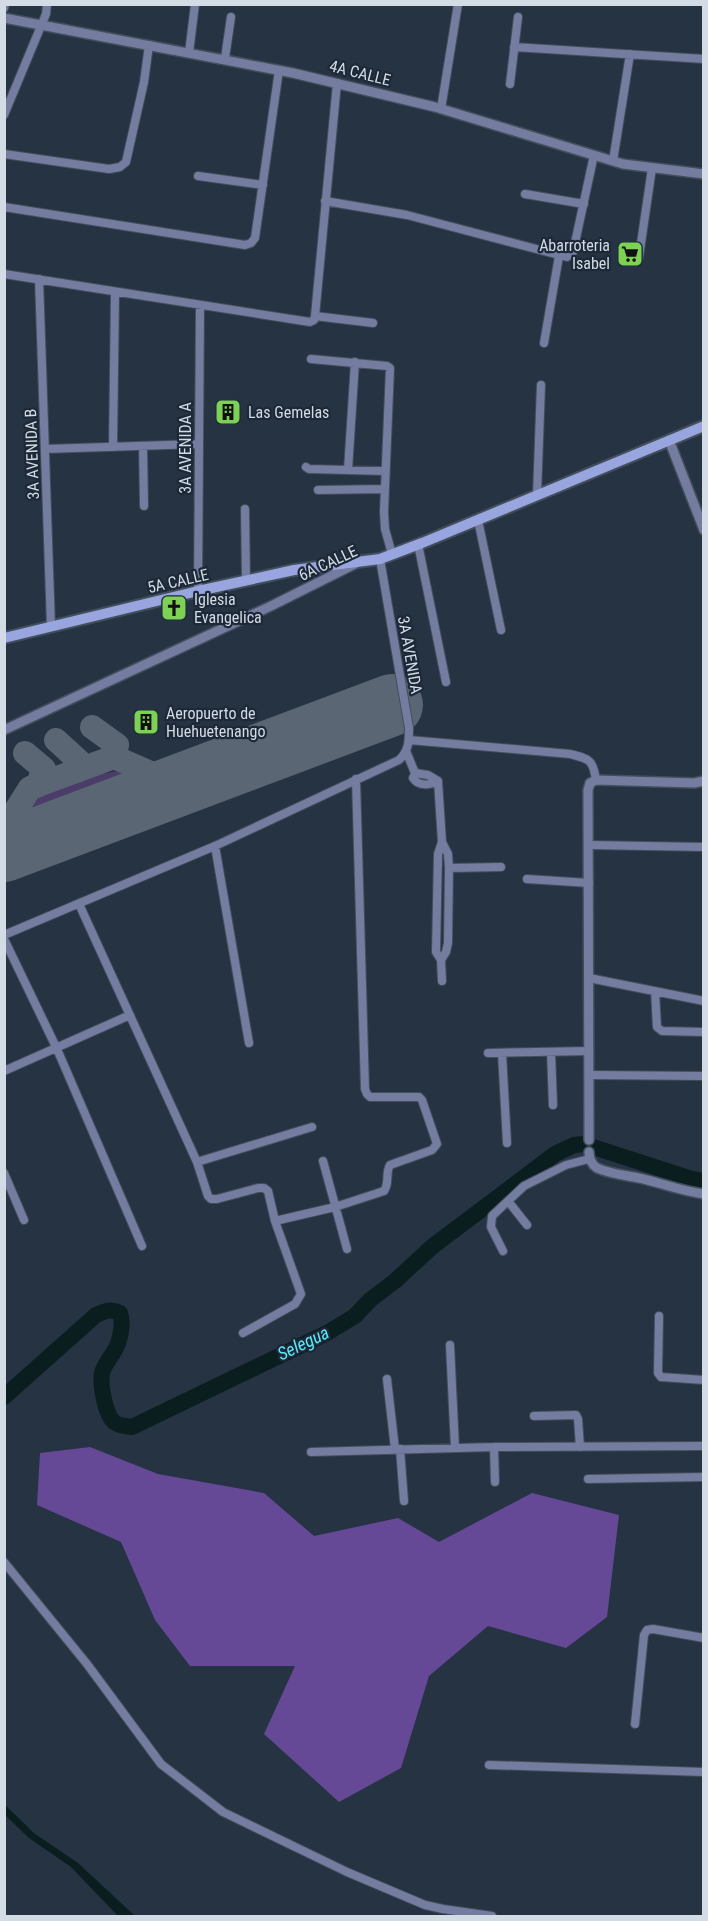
<svg xmlns="http://www.w3.org/2000/svg" width="708" height="1921" font-family="'Roboto Condensed',sans-serif">
<style>
.green{fill:#4c3c6a}
.forest{fill:#654996}
.water{fill:#0a1d1f}
.lines{fill:none;stroke-linecap:round;stroke-linejoin:round}
.river{stroke:#0a1d1f;stroke-width:16}
.taxiway{stroke:#5a6673;stroke-width:24}
.runway{stroke:#5a6673;stroke-width:62}
.minor-casing{stroke:#424e5c;stroke-width:10}
.tertiary-casing{stroke:#424e5c;stroke-width:12}
.secondary-casing{stroke:#424e5c;stroke-width:14}
.minor{stroke:#747c9f;stroke-width:8}
.tertiary{stroke:#747c9f;stroke-width:9}
.secondary{stroke:#99a5de;stroke-width:10}
.labels{text-anchor:middle;dominant-baseline:central;stroke-width:4.5;stroke-linejoin:round;paint-order:stroke}
.street-label{font-size:16px;fill:#d3dbe5;stroke:#1d2938}
.poi-label{font-size:16px;fill:#d3dbe5;stroke:#1d2938;text-anchor:start}
.water-label{font-size:18px;font-style:italic;fill:#5ceafb;stroke:#1d2938}
</style>
<rect width="100%" height="100%" fill="#263342"/>
<path class="green" d="M117,771l13,2 14,11 -1,4 -122,44c-7,-13 3,-25 12,-34l64,-23z"/>
<path class="forest" d="M90,1447l68,27 106,19 50,43 84,-18 41,24 93,-49 87,22 -12,102 -41,31 -78,-22 -59,50 -28,92 -62,34 -75,-68 31,-68h-105l-35,-46 -34,-78 -84,-37 3,-52z"/>
<path class="water" d="M4,1804l31,30 43,29 57,53h-17l-47,-49 -42,-29 -24,-23z"/>
<g class="lines">
<path class="river" d="M4,1397l92,-82c9,-4 15,-7 24,-2 4,11 0,30 -7,40 -4,7 -9,12 -11,20 -2,12 3,41 12,49 5,4 11,4 18,5l195,-94 28,-17 15,-16 25,-19 38,-35 122,-92 19,-9 10,-1 108,35 12,2"/>
<path class="taxiway" d="M92,727l25,18 -3,12
M56,740l23,21 -2,10
M25,753l19,16 -7,17
M4,829l26,-41 84,-31 64,28"/>
<path class="runway" d="M4,851l388,-146"/>
<g class="minor-casing">
<path id="minor" d="M4,8l1,-4
M514,47l190,12
M189,53l6,-49
M225,58l6,-41
M510,84l8,-67
M441,109l17,-105
M4,115l42,-101 1,-10
M4,154l105,15 11,-2 6,-5 18,-80 5,-37
M613,161l17,-107
M198,176l65,9
M525,194l59,10
M325,201l82,14 160,42 6,-5 21,-97
M4,207l241,38 6,-2 4,-5 24,-168
M639,257l13,-89
M4,274l306,48 4,-2 1,-4 22,-233
M39,279l12,348
M315,316l58,7
M544,343l15,-87
M311,359l76,7 3,2 -6,144 1,17 7,25
M143,446l1,60
M113,447l2,-155
M45,449l153,-5
M306,467l3,2 76,2
M348,470l7,-108
M318,490l66,-1
M537,495l4,-110
M245,509l1,71
M478,520l23,110
M418,544l28,138
M198,591l2,-286
M409,740l161,14c20,5 23,6 26,26
M406,751l9,22 13,2 10,6 4,61 -4,12 -2,98 5,8 1,21
M415,773l-2,5c6,9 17,7 25,3
M589,845l115,2
M215,846l34,197
M449,868l52,-1
M527,879l62,4
M79,904l118,258 11,34 3,3h6l41,-11h6l4,3 7,30 26,73 -6,10 -52,29
M4,935l211,-89 184,-86c10,-9 10,-19 10,-32l-29,-169
M4,939l53,110 85,197
M441,960l5,-8 2,-9 1,-75 -1,-14 -6,-12
M589,978l115,23
M655,991l2,36 5,4 42,1
M551,1052l2,53
M488,1053l101,-2
M502,1053l5,90
M4,1071l126,-56
M589,1075l115,1
M323,1161l24,88
M197,1162l115,-35
M4,1173l20,47
M508,1201l19,24
M275,1221l60,-14 49,-16c6,-8 1,-18 6,-26l42,-15 5,-6 -15,-44 -3,-3h-49l-3,-3 -2,-5 -9,-310
M503,1251l-12,-24 1,-11 32,-30 42,-21 23,-6
M659,1316l-1,57 3,4 43,3
M450,1345l5,103
M387,1379l8,70
M534,1416l42,-1 2,4 2,28
M494,1447l1,35
M400,1449l4,52
M311,1452l183,-5 210,-1
M588,1479l116,-2
M4,1562l83,102 74,100 62,48 124,60 78,33 18,4 49,7
M635,1724l9,-89 3,-5 6,-1 51,9
M489,1765l215,7"/>
</g>
<g class="tertiary-casing">
<path id="tertiary" d="M4,18l289,55 142,34 188,57 81,10
M669,440l35,90
M4,730l267,-124 84,-42
M589,1140l-1,-350 2,-7 6,-3 98,3 10,-2
M589,1152c0,7 2,12 8,16 13,6 28,7 42,10 22,5 42,13 65,16"/>
</g>
<g class="secondary-casing">
<path id="secondary" d="M4,638l194,-47 96,-21 86,-11 42,-16 282,-117"/>
</g>
<use href="#minor" class="minor"/>
<use href="#tertiary" class="tertiary"/>
<use href="#secondary" class="secondary"/>
</g>
<defs>
<g id="supermarket-square" transform="scale(1.35)"><rect x="-9" y="-9" width="18" height="18" rx="4" fill="#7dd154" stroke="#1d2938"/><path d="M-6-5.5h2.5l.6 2H6L4.5 2H-2.5L-4.4-4H-6ZM-1.5 3.2a1.3 1.3 0 1 0 .1 0ZM3 3.2a1.3 1.3 0 1 0 .1 0Z" fill="#111"/></g>
<g id="building-square" transform="scale(1.35)"><rect x="-9" y="-9" width="18" height="18" rx="4" fill="#7dd154" stroke="#1d2938"/><path d="M-4-6H4V6H1V3H-1V6H-4ZM-2.5-4.3h1.7v1.8h-1.7ZM.8-4.3h1.7v1.8H.8ZM-2.5-1h1.7V.8h-1.7ZM.8-1h1.7V.8H.8Z" fill="#111"/></g>
<g id="church-square" transform="scale(1.35)"><rect x="-9" y="-9" width="18" height="18" rx="4" fill="#7dd154" stroke="#1d2938"/><path d="M-1.2-6h2.4v3.5h3.3v2.4h-3.3V6h-2.4V-.1h-3.3v-2.4h3.3Z" fill="#111"/></g>
</defs>
<g fill-rule="evenodd">
<use href="#supermarket-square" x="630" y="254"/>
<use href="#building-square" x="228" y="412"/>
<use href="#church-square" x="174" y="608"/>
<use href="#building-square" x="146" y="722"/>
</g>
<g class="labels">
<g class="street-label">
<text transform="translate(360 73) rotate(14)">4A CALLE</text>
<text transform="translate(185 448) rotate(-90)">3A AVENIDA A</text>
<text transform="translate(32 454) rotate(-92)">3A AVENIDA B</text>
<text transform="translate(328 563) rotate(-25)">6A CALLE</text>
<text transform="translate(178 581) rotate(-13)">5A CALLE</text>
<text transform="translate(410 655) rotate(80)">3A AVENIDA</text>
</g>
<g class="poi-label">
<text x="610" y="245" text-anchor="end">Abarroteria<tspan x="610" dy="18">Isabel</tspan></text>
<text x="248" y="412">Las Gemelas</text>
<text x="194" y="599">Iglesia<tspan x="194" dy="18">Evangelica</tspan></text>
<text x="166" y="713">Aeropuerto de<tspan x="166" dy="18">Huehuetenango</tspan></text>
</g>
<g class="water-label">
<text transform="translate(303 1343) rotate(-26)">Selegua</text>
</g>
</g>
<rect width="708" height="1921" fill="none" stroke="#d3dbe5" stroke-width="12"/>
</svg>
